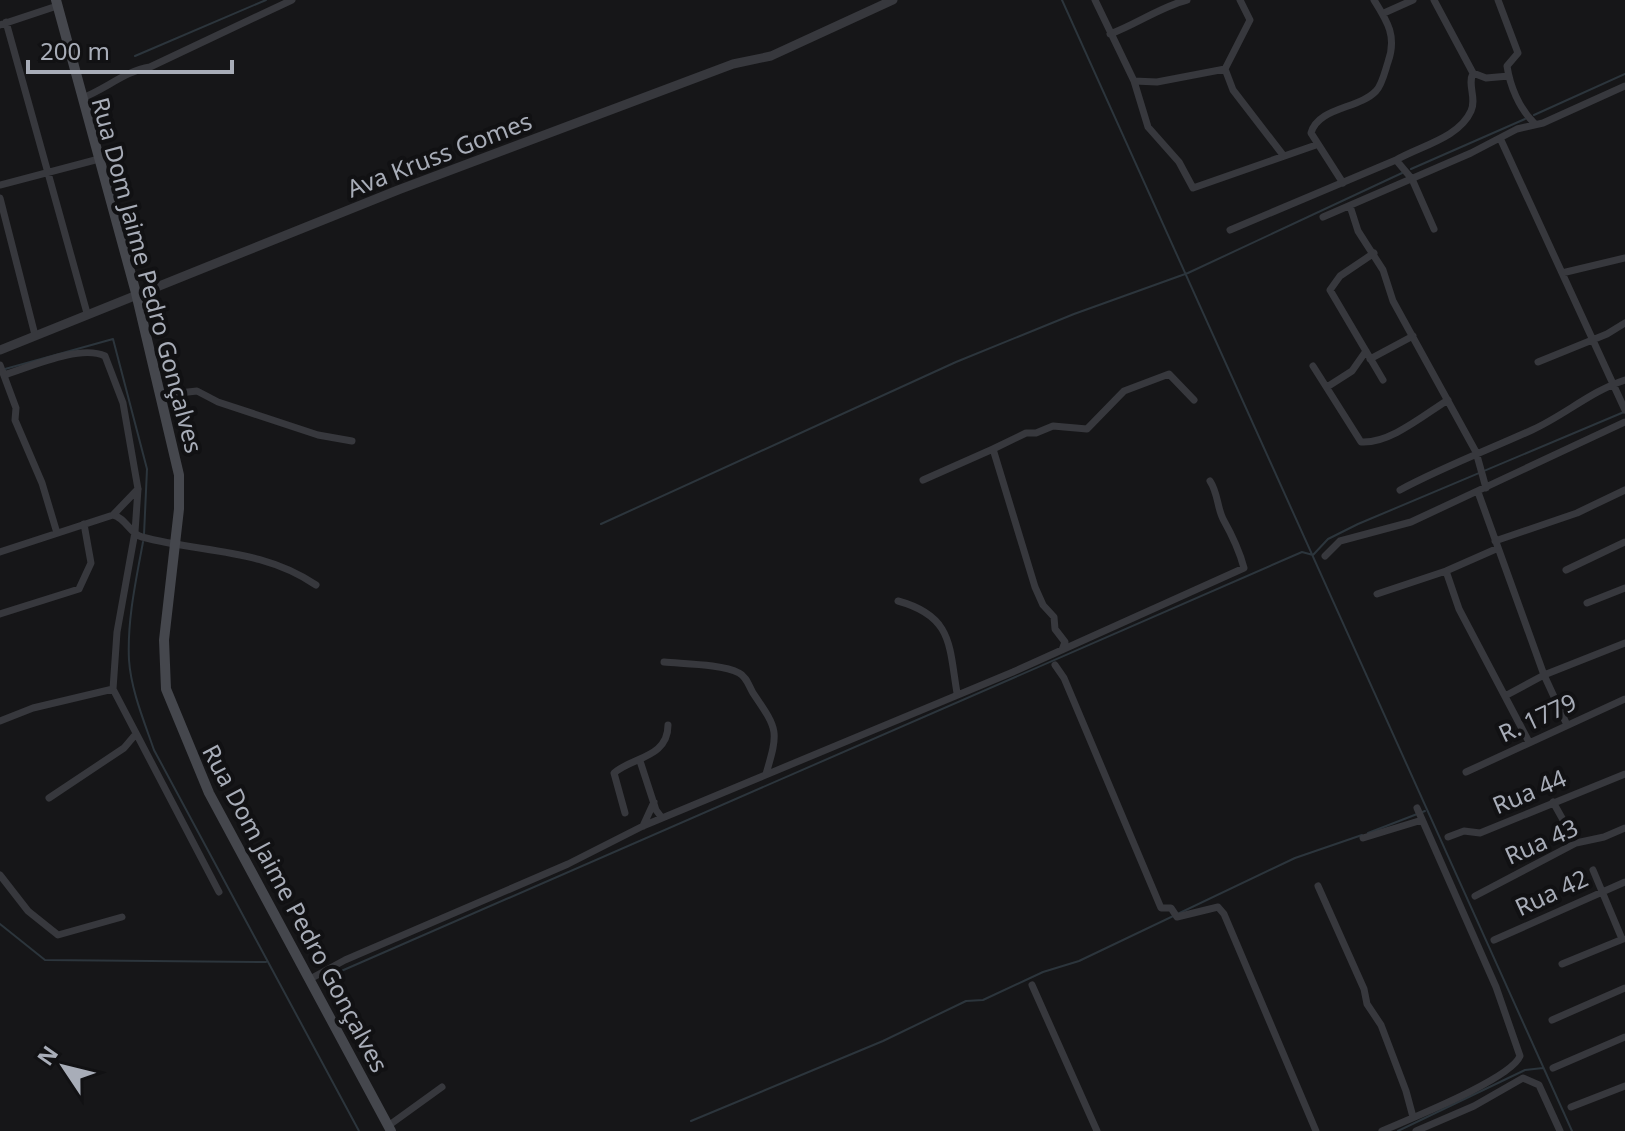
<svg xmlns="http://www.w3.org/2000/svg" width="1625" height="1131" font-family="'Noto Sans',sans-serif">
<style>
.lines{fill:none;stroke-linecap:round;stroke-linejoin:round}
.stream{stroke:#2c353c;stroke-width:2}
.minor{stroke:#37383d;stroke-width:7}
.tertiary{stroke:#37383d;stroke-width:9}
.secondary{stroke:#45474d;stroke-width:10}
.labels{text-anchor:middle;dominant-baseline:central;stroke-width:8;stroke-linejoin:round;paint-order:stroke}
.street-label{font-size:24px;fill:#a8adb8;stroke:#111113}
</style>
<rect width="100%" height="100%" fill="#161618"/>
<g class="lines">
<path class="stream" d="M1062,0l510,1131
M135,56l131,-56
M1534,115l91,-41
M1411,169l114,-50
M5,369l108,-30 34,130 -3,66
M601,524l355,-162 118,-48 114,-41 214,-100
M143,542c-7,38 -16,79 -14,118 2,30 15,61 25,90l205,381
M1368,833l57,-22
M0,924l45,36 221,2
M339,972l963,-420 11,3 15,-16 30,-15 266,-112
M691,1121l192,-80 83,-40 17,-1 60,-28 36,-11 216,-103 67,-23
M1398,1131l127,-61 18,-2"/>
<path class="minor" d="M1095,0l39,81 23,1 68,-13 8,21 50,65
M1434,0l39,73 13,5 23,-2
M1498,0l20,53 -11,13c3,20 12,42 27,57
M1384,13l29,-13
M6,22l81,291
M0,25l57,-19
M1110,34c27,-10 50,-27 77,-34
M1225,69l25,-49 -10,-20
M1134,81l14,46 31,35 14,26 123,-43
M82,98c24,-9 43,-27 68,-31l142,-67
M1500,138l125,272
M1396,160c24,-14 63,-22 75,-49 6,-13 -4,-26 2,-38
M1343,183l-32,-50c7,-26 48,-24 65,-42 6,-6 9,-20 12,-29 9,-25 0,-40 -14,-62
M0,185l99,-26
M0,198l35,137
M1350,206l8,25 25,39 10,31 83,151 10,36
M1323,217l148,-64 46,-24 26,-6 82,-37
M1230,230l166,-70 16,19 22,50
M1374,253l-34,23 -10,14 53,90
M1562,273l63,-15
M1370,359l43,-23
M1538,362l69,-28 18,-11
M0,365l16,43 -1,12 27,63 15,50
M1313,366l48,76c29,2 64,-28 87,-42
M4,375c26,-8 76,-31 101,-19l18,47 15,86 -3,43 -18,100 -4,57 106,203
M1327,387l25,-16 14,-20
M161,395l36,-4 21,11 100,33 34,6
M993,449l33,-16h10l17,-7 34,3 37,-38 45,-17 25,26
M923,480l70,-31 42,138 8,18 11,12 1,12 10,13 -3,8
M1400,490c43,-23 88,-40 132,-60 33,-15 59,-39 93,-50
M1478,492l66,183 23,50
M113,515l25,-26
M1495,541l82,-28 48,-23
M0,552l113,-37c13,3 17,19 29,22 60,16 120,11 174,48
M1325,556l15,-15 71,-19 214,-100
M1566,570l59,-28
M1446,571l13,38 70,133
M1377,594l69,-23 50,-22
M898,601c55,15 51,45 59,92
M1587,603l38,-15
M0,614l79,-25 12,-26 -7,-39
M664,662c20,2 58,2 75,11 7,3 10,13 14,20 25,37 26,37 13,81
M1055,665l9,13 97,230h10l6,9 41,-10 6,7 92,217
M1505,696l39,-21 81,-32
M0,721l33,-13 80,-19
M640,761l16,49 6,8
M1466,772l159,-73
M49,798l75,-50 11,-13
M1553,802l23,41
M625,813l-11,-40c18,-16 54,-15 54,-48
M643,826l11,-24
M1448,837l16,-6 16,2 145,-59
M1363,838l59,-18
M1593,870l29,69
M0,875l28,36 30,24 64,-18
M1318,886l46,103 3,15 14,21 25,66 7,26
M1475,896l101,-53 28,-6 21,-9
M1494,940l131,-58
M1562,964l61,-25
M310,979l35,-19 223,-96 75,-38 370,-154 231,-104c-5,-19 -12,-33 -21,-49 -6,-12 -5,-26 -13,-38
M1032,985l65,146
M1552,1020l73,-32
M1553,1068l72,-31
M1571,1107l54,-21
M388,1126l54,-39
M1382,1131c27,-12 129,-52 138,-75l-24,-69 -79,-179
M1416,1131l58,-25 49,-28 16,7 21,46"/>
<path class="tertiary" d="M0,350l398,-160 335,-126 38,-8 122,-56"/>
<path class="secondary" d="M56,0l80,293 43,182v34l-15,131 2,49 43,104 182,338"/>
</g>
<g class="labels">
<g class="street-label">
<text transform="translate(439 154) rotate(-21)">Ava Kruss Gomes</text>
<text transform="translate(148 275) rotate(75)">Rua Dom Jaime Pedro Gonçalves</text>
<text transform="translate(1537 717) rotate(-25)">R. 1779</text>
<text transform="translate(1529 791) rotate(-23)">Rua 44</text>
<text transform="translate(1541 841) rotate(-24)">Rua 43</text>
<text transform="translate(1551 892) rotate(-25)">Rua 42</text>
<text transform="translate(296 908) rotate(62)">Rua Dom Jaime Pedro Gonçalves</text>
</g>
</g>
<g transform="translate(64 1067) rotate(305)" stroke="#111113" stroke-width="6" paint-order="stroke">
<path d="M0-6L14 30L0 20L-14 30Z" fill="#a8adb8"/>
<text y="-12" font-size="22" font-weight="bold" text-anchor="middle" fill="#a8adb8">N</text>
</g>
<path d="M28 60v12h204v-12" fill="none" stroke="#a8adb8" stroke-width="4"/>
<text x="40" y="60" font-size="24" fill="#a8adb8" stroke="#111113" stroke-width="6" paint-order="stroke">200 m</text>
</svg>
